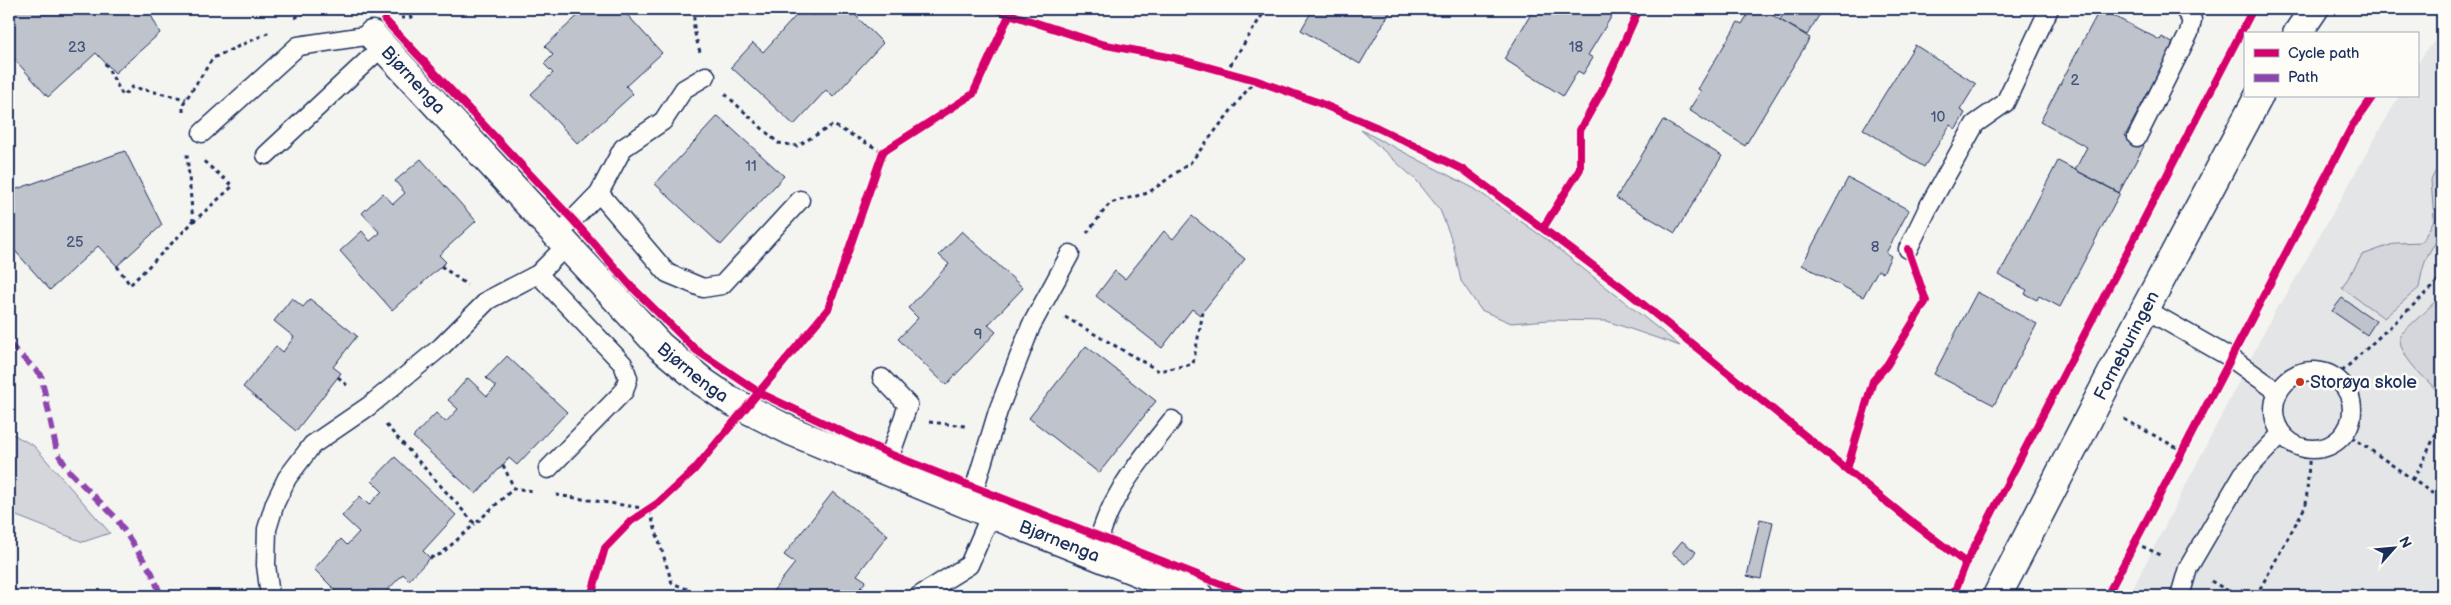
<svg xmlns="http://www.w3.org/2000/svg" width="2451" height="605" font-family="'Balsamiq Sans',sans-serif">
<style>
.built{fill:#e4e5e6}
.green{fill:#d4d6db;stroke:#78829c}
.building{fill:#bfc3cc;stroke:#1b2f5e}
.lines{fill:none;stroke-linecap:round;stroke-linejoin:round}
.service-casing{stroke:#1b2f5e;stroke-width:21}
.minor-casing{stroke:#1b2f5e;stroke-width:31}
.tertiary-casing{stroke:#1b2f5e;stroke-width:31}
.path{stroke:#1b2f5e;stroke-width:3;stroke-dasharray:4 4;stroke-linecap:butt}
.service{stroke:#fdfcf7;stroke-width:18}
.minor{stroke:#fdfcf7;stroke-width:28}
.tertiary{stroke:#fdfcf7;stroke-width:28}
.quiet{stroke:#8e44ad;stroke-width:6;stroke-dasharray:12 6;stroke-linecap:butt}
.cycleway-casing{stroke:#fdfcf7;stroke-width:11}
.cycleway{stroke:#d6006c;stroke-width:8}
.poi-dot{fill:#c8321e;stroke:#fdfcf7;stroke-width:2}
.labels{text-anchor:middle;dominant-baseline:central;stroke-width:5;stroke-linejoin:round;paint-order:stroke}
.number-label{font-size:15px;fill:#44547a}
.street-label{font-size:18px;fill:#1b2f5e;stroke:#fdfcf7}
.poi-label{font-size:18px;fill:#1b2f5e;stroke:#fdfcf7;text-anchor:start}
</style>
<rect width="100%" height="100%" fill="#f4f4f1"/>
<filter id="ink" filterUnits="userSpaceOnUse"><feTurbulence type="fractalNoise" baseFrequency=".02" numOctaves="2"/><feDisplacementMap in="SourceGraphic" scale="10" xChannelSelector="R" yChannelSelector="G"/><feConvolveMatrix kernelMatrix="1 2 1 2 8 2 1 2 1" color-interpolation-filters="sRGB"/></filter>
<g filter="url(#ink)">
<path class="built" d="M2442,33v563h-313l150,-293 2,1 118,-208h18v-31l7,-12z"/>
<path class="green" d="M1361,130l114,59 71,50 134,107 -73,-25 -58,-1 -38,3 -30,-13 -20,-29 -8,-38 -13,-33 -23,-29z
M2442,159v77c-15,13 -20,32 -23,52l-35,30 -42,-30 20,-33 34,-12 26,-1 12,-22 -3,-40z
M2442,295v91l-4,6c-14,-16 -40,-35 -38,-57z
M9,432l25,14 76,87 -27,9 -74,-29z"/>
<path class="building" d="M9,9h139l12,24 -45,40 -19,-20 -48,44 -39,-44z
M585,9h37l40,44 -36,33 7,8 -55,50 -47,-50 22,-21 -9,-9 9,-9 -8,-9z
M802,9h5l7,7 7,-7h28l34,34 -50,54 -7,-7 -32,35 -63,-58 22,-24 10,9z
M1313,9h79l-32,55 -59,-34z
M1534,9h71l8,5 -25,41 5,3 -10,16 -5,-3 -15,25 -59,-37z
M1751,9h11l48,29 -65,108 -56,-36 12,-19 -3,-2 40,-67 4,2z
M1786,9h37l-16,26 -27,-15z
M2100,9l60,31 2,-3 12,7 -49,92 19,10 -25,47 -44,-23 12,-23 -47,-25z
M1915,45l61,39 -16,26 5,3 -9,16 -6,-4 -26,42 -61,-38z
M718,116l66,60 -63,69 -66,-61z
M1663,120l59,36 -47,77 -59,-35z
M125,151l37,74 -45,41 -19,-20 -48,44 -41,-46v-45l5,-9z
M421,159l55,62 -37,34 7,7 -54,48 -52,-59 22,-20 8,10 10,-8 -18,-20 21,-20 10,11 12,-11 -10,-12z
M2058,161l62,32 -60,114 -21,-11 -2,4 -12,-6 2,-4 -28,-15z
M1848,178l61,32 -23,43 5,3 -8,17 -5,-3 -15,27 -61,-32z
M1192,216l53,43 -45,56 -8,-6 -30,39 -66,-52 19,-25 10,8 39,-48 9,8z
M962,231l61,57 -35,37 8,7 -50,53 -48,-46 20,-21 -10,-10 41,-44 -10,-9z
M1977,292l60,32 -43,81 -60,-31z
M292,298l11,9 7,-8 47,37 -24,31 8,6 -45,58 -53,-44 33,-41 7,6 11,-15 -20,-16z
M2342,298l34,23 -9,14 -35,-24z
M1086,346l70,55 -57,72 -70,-55z
M507,356l60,56 -50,53 -8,-7 -33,36 -63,-57 23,-24 10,9 12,-13 -10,-9 20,-22 19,18 9,-9 -10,-9z
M395,457l61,58 -33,36 7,7 -21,22 -6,-6 -21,22h-41l-27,-27 27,-30 6,6 12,-13 -17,-16 18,-20 9,9 13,-14 -10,-10z
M833,492l55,43 -31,40 9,6 -12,15h-85l26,-33 -11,-8z
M1760,519l13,3 -12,57 -14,-3z
M1682,541l14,11 -10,12 -14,-11z"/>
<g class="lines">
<g class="service-casing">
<path id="service" d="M202,133l96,-87 74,-11
M2137,137l52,-104 3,-13 -8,-11
M266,155l117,-109
M599,193l68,80 36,15 19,-3 78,-85
M558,235l41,-42 24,-45 40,-27 21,-32 22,-13
M1908,249l21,-43 46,-82 30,-21 44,-94
M538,274l85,90 5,14 -4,13 -76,78
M2145,309l86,49 46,33
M2274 410a39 39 0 1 1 78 0a39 39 0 1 1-78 0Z
M882,378l26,27 -23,65
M966,504l9,-17 23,-76 33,-85 39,-72
M1095,555c11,-55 43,-92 77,-135
M270,596l-4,-31 1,-36 8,-26 12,-25 25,-33 57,-39 72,-59 47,-47 50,-26 29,-29
M919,596l50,-31 22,-51
M2180,596l8,-28 55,-94 38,-40"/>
</g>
<g class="minor-casing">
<g id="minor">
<path id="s1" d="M372,35l288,311 43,36 28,19 60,30 200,83 208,82"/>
</g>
</g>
<g class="tertiary-casing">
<g id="tertiary">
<path d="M2297,34l17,-25"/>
<path id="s2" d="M1997,596l148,-287 114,-213"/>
</g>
</g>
<path class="path" d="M697,9c-7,12 -1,29 3,43
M295,18l14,-9
M401,18l11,-1 7,-8
M105,63l18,33 9,-9 54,12
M1226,72l40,-63
M725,94l53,49 19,3 36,-21 50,27
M183,112v-8l30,-46 59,-27
M193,222l40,-36 -32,-27
M1087,233l23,-30 38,-10 42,-30 65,-83
M117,266l13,19 63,-63 -6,-68
M441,266l26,19
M1065,317l94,54 34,-7 10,-52
M338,377l11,10
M2336,377l99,-92 7,-15
M2124,419l59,32
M929,422l36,4
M386,425l89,99 39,-36 19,3
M2345,432l97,68
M503,465l11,23
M2412,480l9,-14 21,-46
M556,495l93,14 23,74 33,13
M2135,543l28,13
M430,558l11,-4 34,-30
M2211,581l26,15
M860,588l14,8
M2256,596l50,-91 4,-55"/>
<use href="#service" class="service"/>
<use href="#minor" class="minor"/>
<use href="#tertiary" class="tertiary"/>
<path class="quiet" d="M9,344l32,31 16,77 12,19 47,47 36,55 9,23"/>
<g class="cycleway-casing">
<path id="cycleway" d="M994,9l107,35 78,15 76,21 62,22 61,26 86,42 159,118 286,232 57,43
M385,20l188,200 60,68 63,62 64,43 132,62 359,141
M1543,228l37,-59v-39l22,-39 37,-82
M1847,469l26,-88 14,-16 39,-64 -18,-52
M591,596l14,-48 26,-27 27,-18 36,-33 134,-161 55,-157 90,-58 39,-85
M1953,596l13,-33 287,-554
M2107,596l244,-468 22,-32"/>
</g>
<use href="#cycleway" class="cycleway"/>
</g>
</g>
<circle class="poi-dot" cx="2300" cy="382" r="5"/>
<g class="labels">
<g class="number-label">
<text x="77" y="47">23</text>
<text x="1576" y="47">18</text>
<text x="2075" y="80">2</text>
<text x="1938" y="117">10</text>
<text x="751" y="166">11</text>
<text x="75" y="242">25</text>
<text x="1875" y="247">8</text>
<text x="978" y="334">9</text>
</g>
<g class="street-label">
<text stroke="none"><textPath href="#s1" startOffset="61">Bjørnenga</textPath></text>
<text stroke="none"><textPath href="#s2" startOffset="282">Forneburingen</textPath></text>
<text stroke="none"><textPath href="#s1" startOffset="466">Bjørnenga</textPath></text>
<text stroke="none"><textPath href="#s1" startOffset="871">Bjørnenga</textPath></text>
</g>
<g class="poi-label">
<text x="2310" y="382">Storøya skole</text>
</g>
</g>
<rect width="2451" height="605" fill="none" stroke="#fdfcf7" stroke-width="30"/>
<rect x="15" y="15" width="2421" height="575" fill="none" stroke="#1b2f5e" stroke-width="2" filter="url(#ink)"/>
<rect x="2244" y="32" width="175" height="65" fill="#fdfcf7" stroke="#a3aaba"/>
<rect x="2254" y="49" width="25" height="8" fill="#d6006c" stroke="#a3aaba"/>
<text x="2288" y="58" font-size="15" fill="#1b2f5e">Cycle path</text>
<rect x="2254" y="74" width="25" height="8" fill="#8e44ad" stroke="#a3aaba"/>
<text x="2288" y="82" font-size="15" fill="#1b2f5e">Path</text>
<g transform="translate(2394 548) rotate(63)" stroke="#fdfcf7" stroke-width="4" paint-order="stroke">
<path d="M0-4L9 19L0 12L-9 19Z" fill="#1b2f5e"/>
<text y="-8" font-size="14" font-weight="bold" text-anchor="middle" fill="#1b2f5e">N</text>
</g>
</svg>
